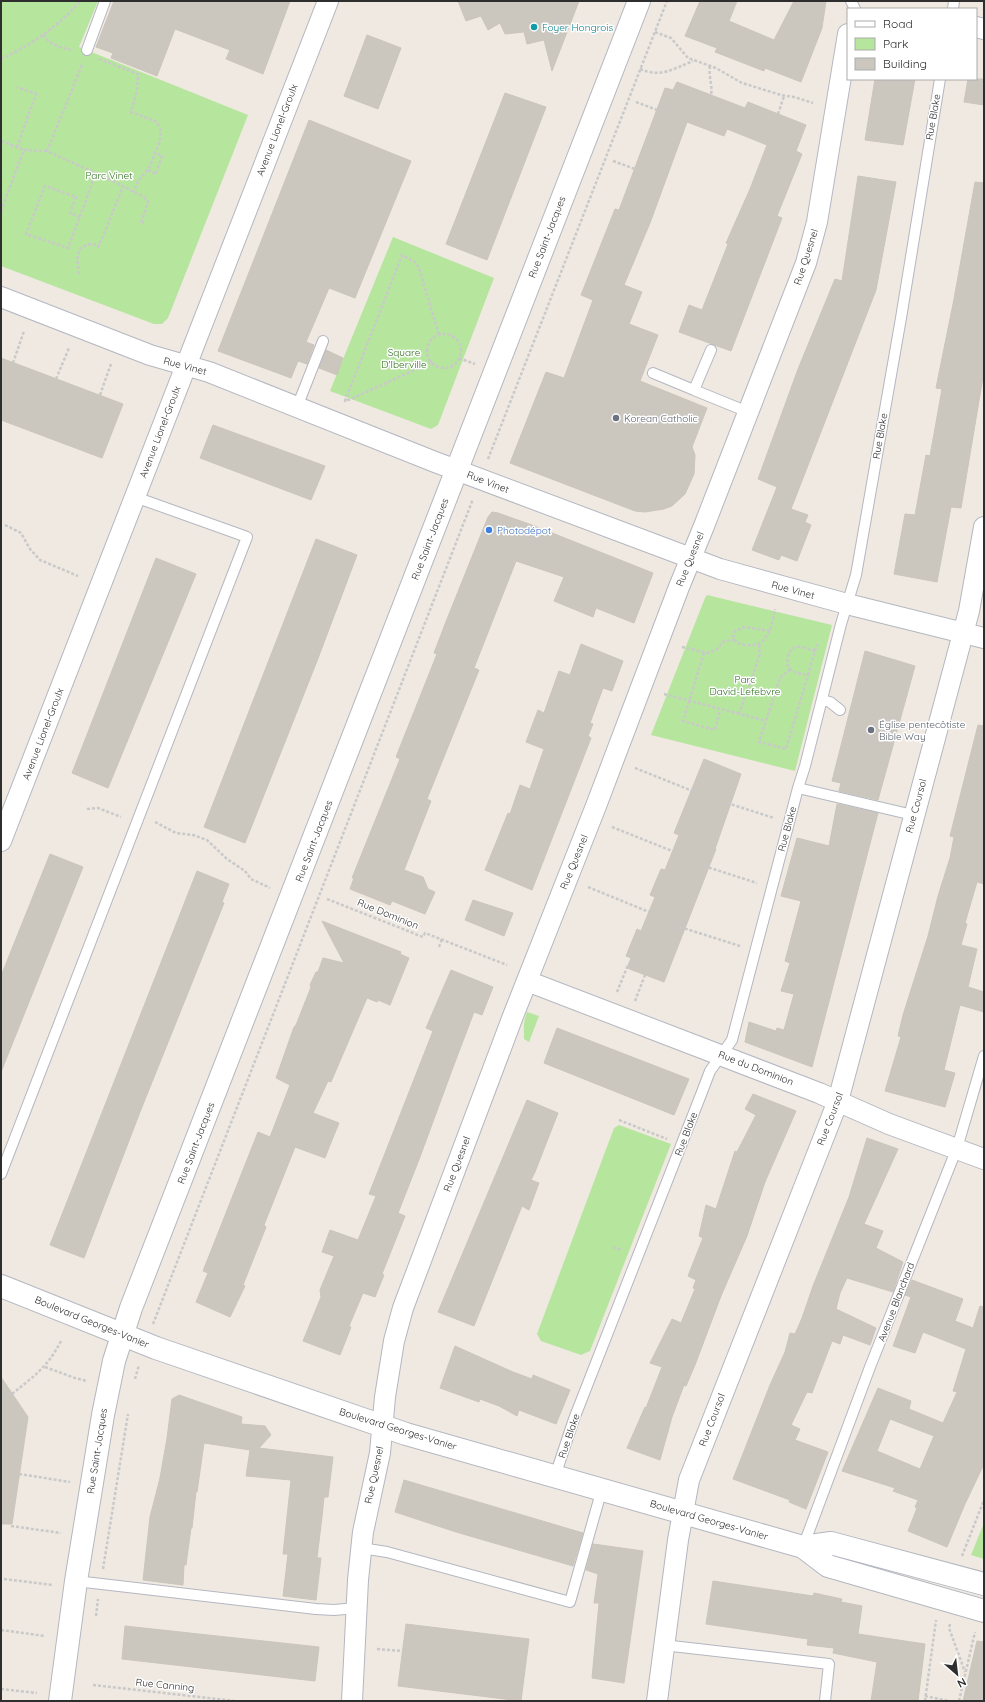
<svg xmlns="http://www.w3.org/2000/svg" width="985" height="1702" font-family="Quicksand,sans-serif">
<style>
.green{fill:#b6e59e}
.building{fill:#cbc7bf;stroke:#cbc5ba;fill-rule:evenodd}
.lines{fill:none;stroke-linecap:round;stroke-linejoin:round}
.lane-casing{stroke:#b4b7c1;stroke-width:12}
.street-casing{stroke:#b4b7c1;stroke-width:22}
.secondary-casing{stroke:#b4b7c1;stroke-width:24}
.path{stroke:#c9c9c9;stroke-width:2.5;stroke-dasharray:3 2;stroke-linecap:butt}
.lane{stroke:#fff;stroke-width:10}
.street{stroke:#fff;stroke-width:20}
.secondary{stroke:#fff;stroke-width:22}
.culture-dot{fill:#0f9aa8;stroke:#fff;stroke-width:1.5}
.worship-dot{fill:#6b7280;stroke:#fff;stroke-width:1.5}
.shop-dot{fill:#3f7fe0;stroke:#fff;stroke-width:1.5}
.labels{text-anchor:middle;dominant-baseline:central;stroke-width:3;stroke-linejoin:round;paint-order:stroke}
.culture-label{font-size:10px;fill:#0d838f;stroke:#fff;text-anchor:start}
.street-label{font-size:10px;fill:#2e2e2e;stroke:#fff}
.park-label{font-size:10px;fill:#2c6e1b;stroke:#fff}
.worship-label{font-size:10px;fill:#5b616d;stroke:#fff;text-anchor:start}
.shop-label{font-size:10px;fill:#366cbe;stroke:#fff;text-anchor:start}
</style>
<rect width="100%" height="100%" fill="#efe9e1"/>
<path class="green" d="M1,1h97l-19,46 169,68 -80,203 -6,6h-8l-153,-58z
M393,237l101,41 -56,147 -7,4 -101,-38z
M707,595l125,30 -37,146 -144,-36 54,-137z
M527,1012l12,4 -10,26 -5,-3c0,-10 -1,-17 3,-27z
M619,1125l52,19 -81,207 -9,4 -40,-14 -4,-7 77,-206z
M984,1523v36l-13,-4z"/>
<path class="building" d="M114,1h176l-27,73 -37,-15 4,-9 -55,-21 -18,47 -46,-18 2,-5 -17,-6z
M458,1h121l-27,70 -8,-31 -17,4 -3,-12 -19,2 -5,-11 -12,7 -7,-14 -15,5z
M700,1h37l-8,20 45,19 20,-39h32l-4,27 -21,54 -36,-14 -1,3 -49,-19 2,-4 -32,-12z
M367,35l34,13 -23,61 -34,-13z
M875,79h40l-12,66 -38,-5z
M968,79h16v26l-20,-3z
M677,82l68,26 3,-6 58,23 -10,26 6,3 -25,62 5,2 -51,133 -52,-19 10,-27 13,5 26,-66 -2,-1 24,-54 17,-44 -40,-16 -3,7 -37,-14 -37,101 -26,62 18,7 -13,32 29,11 -18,46 67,27 -15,39 3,8 -1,19 -9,20 -13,12 -8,3 -19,3 -10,-1 -125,-48 36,-91 18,6 29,-78 -12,-5 34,-86 4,1 46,-122 8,2z
M505,93l41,14 -59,153 -41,-16z
M309,120l102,41 -56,137 -26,-10 -23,54 8,3 -7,19 -9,-3 -7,17 -73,-27z
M858,176l38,6 -20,108 -85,219 17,6 -3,7 6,3 -14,36 -16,-6 -2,5 -27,-10 25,-63 -19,-8 40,-110 37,-90 7,2z
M975,182l9,1v188l-23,137 -10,-1 -14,75 -43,-8 11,-60 10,1 11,-60 4,1 12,-67 -6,-1 18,-89z
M326,350l17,8 -6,17 -18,-7z
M1,358l122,46 -21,54 -101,-38z
M213,425l112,41 -14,34 -111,-42z
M492,512l6,1 34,12 121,48 -19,50 -38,-15 -3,9 -39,-16 10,-24 -48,-16 -42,107 5,2 -52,129 4,2 -27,69 19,7 5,12 7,3 -10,22 -33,-13 -2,4 -40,-16 4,-11h-2l48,-119 -4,-2 41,-103 -3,-1 13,-34 41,-102z
M316,539l41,16 -40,106 -72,182 -41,-16z
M156,558l40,16 -88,214 -36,-15z
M581,644l42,17 -11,30 -9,-3 -13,35 3,1 -5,12 3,2 -59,152 -47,-20 23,-57 2,1 10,-29 10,4 14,-40 -18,-7 12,-32 6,3 15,-42 11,4z
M865,651l50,15 -37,134 -39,-9 2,-8 -9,-2z
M978,725l6,1v158l-7,-2 -12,41 2,1 -6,21 16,4 -9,38 16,5v20l-24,-7 -16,65 11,3 -10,34 -60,-16 16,-54 -3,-1 5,-21 25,-79 10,-40 12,-38 4,-21 -4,-1z
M704,759l37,15 -26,75h1l-52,133 -37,-14 4,-10 -5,-2 11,-27 4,2 14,-34 -5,-2 11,-26 4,1 14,-35 -5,-2z
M837,804l41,9 -66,254 -67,-25 4,-20 27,9 1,-3 7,2 10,-36 -13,-3 9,-28 -5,-2 16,-60 -20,-5 16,-58 32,8z
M50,854l33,13 -82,205v-96z
M197,871l32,13 -7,18 2,1 -84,209 -56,146 -34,-13z
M473,900l40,13 -9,23 -39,-16z
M322,921l79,31 -1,2 9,4 -19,47 -12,-5 -1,2 -10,-4 -36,84 -3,-1 -15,32 26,10 -9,22 -5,13 -30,-11 -31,78 2,2 -23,58 2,1 -15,31 -34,-15 12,-29 -5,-2 55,-139 12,5 20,-52 -14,-7 18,-51 2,-2 15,-38 -1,-2 6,-13h2l5,-14 21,5z
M451,970l42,17 -11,28 -8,-3 -22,58 -32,87 -22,56 7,3 -23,58 2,1 -9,22 -12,-4 -14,33 2,1 -11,28 -37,-14 18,-44 -1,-7 14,-34 -12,-4 8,-22 28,10 18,-44 -7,-2 64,-163 -7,-3z
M557,1028l132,51 -15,36 -130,-52z
M753,1094l43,17 -31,71 -18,54 -26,60 -26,69 -9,21 -2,-1 -12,32 -12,43 -33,-12 18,-41 1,1 16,-41 -12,-4 22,-44 9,4 14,-34 -2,-1 3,-8 -8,-4 15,-38 -4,-2 7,-31 10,4 19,-58 2,1 19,-37 -11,-6z
M527,1100l31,13 -23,59 -4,8 8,3 -10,27 -7,-4 -48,120 -36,-14z
M867,1138l31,11 -34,75 19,7 -7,17 27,14 -10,30 -46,-14 -7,15 -4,16 40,19 -6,17 -27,-10 -3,9 -8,-3 -20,52 -5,-1 -16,33 9,4 -5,11 33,12 -22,57 -17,-7 1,-2 -57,-21 37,-94 15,-33 5,-19 5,1 7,-16 11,-32 36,-89z
M912,1280l51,19 -8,22 18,7 7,-22 4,1v157l-19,40 -18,43 -39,-16 9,-23 -2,-1 3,-7 -25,-9 2,-3 -53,-17 36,-83 33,13 -2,8 34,14 14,-31 -4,-1 13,-42 -43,-17 -8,21 -22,-7 18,-49 -6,-2zM890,1419l44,17 -14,33 -43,-18z
M455,1346l58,26 19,7 1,-4 37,15 -14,34 -37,-14 -2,6 -18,-10 -19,-7 -1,3 -39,-14z
M1,1377l27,40 -16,107h-11z
M179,1395l63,22 -1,7 24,2 6,9 -12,13 74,9 -5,40h-4l-2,20 -5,41h4l-5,42 -33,-4 5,-42h-5l8,-74 -45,-4 4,-26 -46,-7 -7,49h-1l-4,36h-1l-5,37h-2l-1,20 -40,-5 7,-63 10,-39 7,-40 5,-39z
M404,1480l179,53 -10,33 -117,-34 -61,-20z
M593,1544l50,7 -19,132 -32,-5 7,-75h-5l4,-29 -12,-4z
M713,1581l100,15 1,-3 28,6 -1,3 21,4 -4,28 67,10 -7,57h-47l6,-39 -44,-9 1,-5 -27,-3 1,-6 -102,-15z
M406,1624l123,15 -8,62 -123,-15z
M125,1626l194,21 -4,34 -193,-22z
M977,1641l7,1v59h-21z"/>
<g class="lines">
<g class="lane-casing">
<path id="lane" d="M851,1l4,8
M953,9l1,-8
M87,50l18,-49
M711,350l-17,40 54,22
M653,373l41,17
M297,407l26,-66
M822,700l8,2 10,8
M798,788l7,-22 36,-142 15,-49 45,-257 39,-239
M1,1174l246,-637 -112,-40
M555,1476l19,-57 128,-327 8,-21 22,-31 66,-252 115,27
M803,1547l67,-180 87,-219 27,-92
M361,1548l26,4 183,50 32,-113
M76,1581l240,28 18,1 22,-2
M663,1645l166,19 -4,37"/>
</g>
<g class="street-casing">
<path id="street" d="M976,27l8,2
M1,297l149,58 59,17 226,90 285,107 127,35 137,34
M1,841l327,-840
M527,981l292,112 70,31 95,35
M352,1701l6,-121 5,-48 17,-79 5,-56 9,-56 9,-33 110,-292 83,-210 83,-219 25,-61 102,-263 11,-41 31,-188
M657,1701l21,-161 11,-60 149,-379 131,-490 15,-84"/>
</g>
<g class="secondary-casing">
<path id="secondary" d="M1,1286l155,62 250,86 397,113 25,19 156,45
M803,1547l28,-4 153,41
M60,1701l16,-120 27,-166 11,-54 17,-53 508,-1307"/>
</g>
<path class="path" d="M655,32l16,6 17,20 28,10 26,15 39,12 13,2 19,6
M43,35c7,10 17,12 28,15
M1,59c30,-14 58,-33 79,-58
M99,59l39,15 -1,16 -6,22 26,10 4,9 -1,10 -11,27 -11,13 -4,11
M82,65l-35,86 64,29 33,17 4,5 -7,21h3
M710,66c-2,10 3,19 1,29
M640,69c21,9 33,0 53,-8
M636,102l24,9
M778,114l6,-18
M1,141l23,9
M17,147l19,-53 -19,-7
M613,161l22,8
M148,170l8,4 6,-18 -7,-3
M1,211l23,-61 23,1
M80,217l-10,-4 6,-16 -31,-11 -19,48 42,14 28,-75
M98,248l25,-61
M79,274l-2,-14 3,-11 8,-5 11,1
M427 351a17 17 0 1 1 34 0a17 17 0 1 1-34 0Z
M459,358l16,6
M432,362l-81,37 -6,2 57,-146 13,7 4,6 20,67
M13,363l11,-32
M56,379l13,-31
M100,395l11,-31
M488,459l179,-458
M5,525l16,8 9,16 10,11 38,16
M770,631l-25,-4 -10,4 -2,6c3,6 6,7 13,8 22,3 26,-20 29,-36
M682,647l25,6 9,-3 8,-9 10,-1
M815,651c-5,-1 -14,-5 -19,-4 -9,2 -12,19 -4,24 4,2 11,3 16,4l9,-31
M704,653l-21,68 32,9 5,-20
M790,669l-10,9 -21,64 27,7 22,-74
M664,694l102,27
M739,714l21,-60 -1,-11
M635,768l60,24
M727,803l47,15
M87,809l11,-1 23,9
M155,822l21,11 17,2 14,5 20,19 18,12 6,8 19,9
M612,827l60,24
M704,866l53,17
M588,887l61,25
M327,899l96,38 2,-4 82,32
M680,927l60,19
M439,947l3,-8
M617,992l11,-27
M635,1001l10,-26
M619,1120l48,19
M613,1247l9,3
M153,1324l320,-825
M45,1367l30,11 12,3
M135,1379l4,-14
M12,1394c23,-19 35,-26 49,-53
M19,1474l51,8
M11,1526l50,7
M962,1556l22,-56
M103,1569l25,-155
M4,1579l48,6
M96,1616l2,-17
M950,1624l-1,4 16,44
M1,1630l44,6
M377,1649l25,2
M93,1685l142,16
M1,1689l36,4
M925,1696l24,5
M925,1701l11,-81
M959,1701l16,-69"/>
<use href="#lane" class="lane"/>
<use href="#street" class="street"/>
<use href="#secondary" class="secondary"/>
</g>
<circle class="culture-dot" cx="534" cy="27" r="4"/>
<g class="worship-dot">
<circle cx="616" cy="418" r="4"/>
<circle cx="871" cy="730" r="4"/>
</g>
<circle class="shop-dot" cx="489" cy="530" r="4"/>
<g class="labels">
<g class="culture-label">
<text x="542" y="27">Foyer Hongrois</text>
</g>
<g class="street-label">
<text transform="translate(933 117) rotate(-80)">Rue Blake</text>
<text transform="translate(277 130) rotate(-69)">Avenue Lionel-Groulx</text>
<text transform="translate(547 237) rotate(-69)">Rue Saint-Jacques</text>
<text transform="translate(806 257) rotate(-72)">Rue Quesnel</text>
<text transform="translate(185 366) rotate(15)">Rue Vinet</text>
<text transform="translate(160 432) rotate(-69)">Avenue Lionel-Groulx</text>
<text transform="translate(880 436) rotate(-80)">Rue Blake</text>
<text transform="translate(488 482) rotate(21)">Rue Vinet</text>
<text transform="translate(430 539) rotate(-69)">Rue Saint-Jacques</text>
<text transform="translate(690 559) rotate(-68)">Rue Quesnel</text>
<text transform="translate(793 590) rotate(15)">Rue Vinet</text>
<text transform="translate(43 734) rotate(-69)">Avenue Lionel-Groulx</text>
<text transform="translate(916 806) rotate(-75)">Rue Coursol</text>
<text transform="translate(787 829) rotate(-75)">Rue Blake</text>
<text transform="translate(314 841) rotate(-69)">Rue Saint-Jacques</text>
<text transform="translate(574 862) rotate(-68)">Rue Quesnel</text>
<text transform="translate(388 914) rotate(22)">Rue Dominion</text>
<text transform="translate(756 1068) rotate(21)">Rue du Dominion</text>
<text transform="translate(830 1119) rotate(-69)">Rue Coursol</text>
<text transform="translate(686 1134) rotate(-69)">Rue Blake</text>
<text transform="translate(196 1143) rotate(-69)">Rue Saint-Jacques</text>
<text transform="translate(457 1164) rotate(-69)">Rue Quesnel</text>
<text transform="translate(896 1302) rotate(-69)">Avenue Blanchard</text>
<text transform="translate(92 1322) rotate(22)">Boulevard Georges-Vanier</text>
<text transform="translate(712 1420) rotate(-69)">Rue Coursol</text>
<text transform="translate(398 1429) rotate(17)">Boulevard Georges-Vanier</text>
<text transform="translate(569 1436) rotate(-71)">Rue Blake</text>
<text transform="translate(97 1451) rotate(-81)">Rue Saint-Jacques</text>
<text transform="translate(374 1475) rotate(-78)">Rue Quesnel</text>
<text transform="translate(709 1520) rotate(16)">Boulevard Georges-Vanier</text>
<text transform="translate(165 1685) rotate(6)">Rue Canning</text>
</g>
<g class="park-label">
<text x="109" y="175">Parc Vinet</text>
<text x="404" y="352">Square<tspan x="404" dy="12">D'Iberville</tspan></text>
<text x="745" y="679">Parc<tspan x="745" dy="12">David-Lefebvre</tspan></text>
</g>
<g class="worship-label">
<text x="624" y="418">Korean Catholic</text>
<text x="879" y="724">Église pentecôtiste<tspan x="879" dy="12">Bible Way</tspan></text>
</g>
<g class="shop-label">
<text x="497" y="530">Photodépot</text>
</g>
</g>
<rect width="985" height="1702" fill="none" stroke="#2e2e2e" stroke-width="4"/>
<rect x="847" y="8" width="130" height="72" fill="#ffffff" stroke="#ababab"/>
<rect x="855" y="21" width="20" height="6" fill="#ffffff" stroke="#ababab"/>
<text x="883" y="28" font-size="12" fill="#2e2e2e">Road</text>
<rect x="855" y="38" width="20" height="12" fill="#b6e59e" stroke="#ababab"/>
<text x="883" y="48" font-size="12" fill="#2e2e2e">Park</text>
<rect x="855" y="58" width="20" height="12" fill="#cbc7bf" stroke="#ababab"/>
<text x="883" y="68" font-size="12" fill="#2e2e2e">Building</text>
<g transform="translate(957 1674) rotate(152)" stroke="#ffffff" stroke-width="3" paint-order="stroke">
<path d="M0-3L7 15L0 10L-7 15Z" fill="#2e2e2e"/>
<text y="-6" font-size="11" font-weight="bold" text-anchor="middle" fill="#2e2e2e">N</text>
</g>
</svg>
